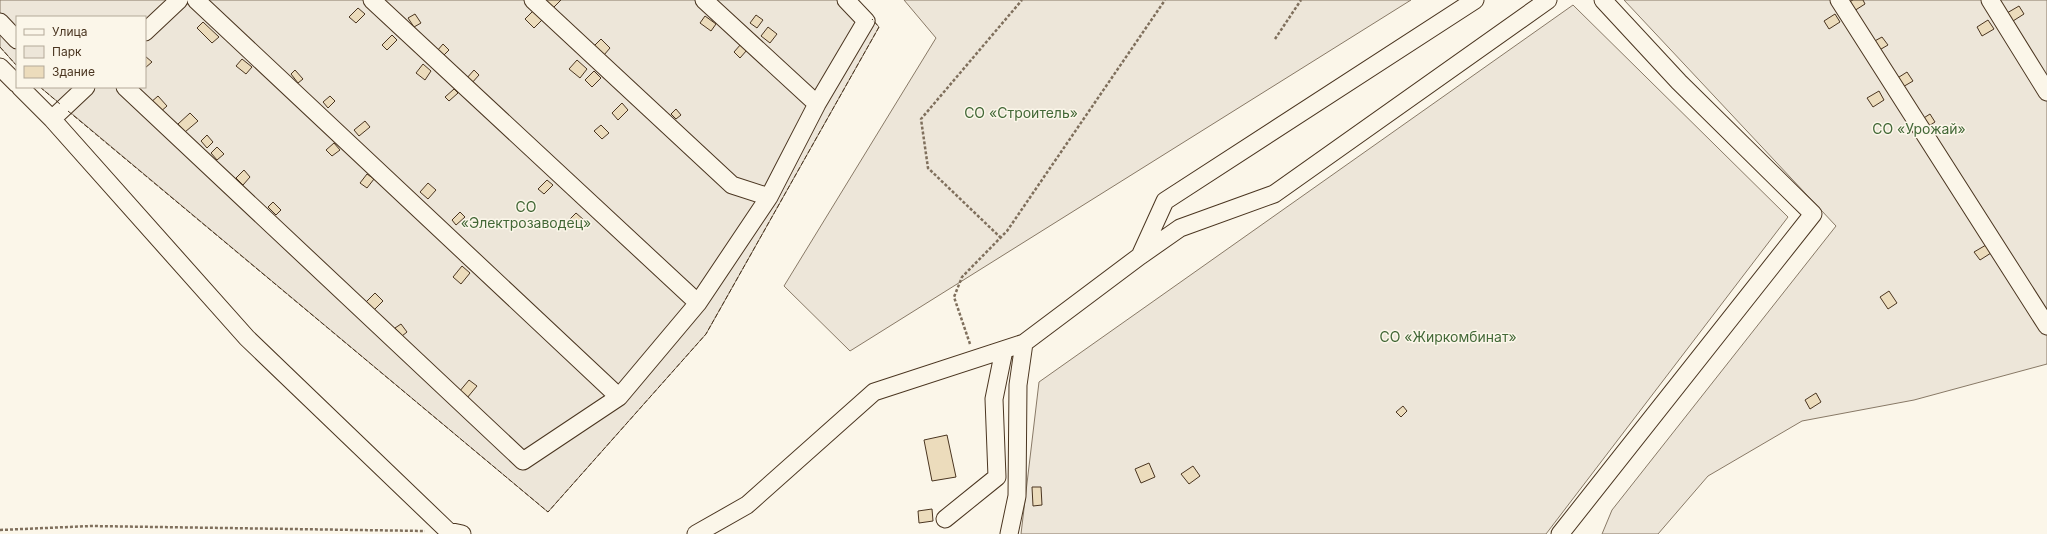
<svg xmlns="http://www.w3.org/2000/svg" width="2047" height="534" font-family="Inter,sans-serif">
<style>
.green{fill:#ede6d9;stroke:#887966}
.building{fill:#ecdcbc;stroke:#4a3520}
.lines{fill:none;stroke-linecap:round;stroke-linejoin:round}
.minor-casing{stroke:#4a3520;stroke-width:19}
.path{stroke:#7f6f5c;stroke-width:2.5;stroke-dasharray:3 2;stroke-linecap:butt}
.minor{stroke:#fbf6e9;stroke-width:17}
.fence{stroke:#4a3520;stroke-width:1;stroke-dasharray:5 2;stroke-linecap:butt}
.labels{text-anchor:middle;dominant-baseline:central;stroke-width:3;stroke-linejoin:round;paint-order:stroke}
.park-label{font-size:14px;fill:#436837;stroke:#fbf6e9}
</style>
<rect width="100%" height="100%" fill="#fbf6e9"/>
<path class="green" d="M0,0h854l25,27 -173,307 -158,178 -508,-425h105v-70h-128v49l-17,-19z
M904,0h507l-561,351 -66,-65 152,-248z
M1624,0h423v364l-133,36 -112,21 -94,55 -50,58h-56l10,-24 224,-284z
M1573,5l215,212 -242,317h-525l18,-152z"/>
<path class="building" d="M546,0h15l-9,9 -7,-7z
M1853,0h10l2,4 -11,7 -5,-9z
M2019,6l5,8 -11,7 -6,-8z
M358,8l7,6 -9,9 -7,-6z
M534,10l9,9 -9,9 -9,-9z
M415,14l6,9 -7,4 -6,-9z
M1835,14l5,8 -11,7 -5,-8z
M756,15l7,5 -6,8 -7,-5z
M705,16l11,8 -5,7 -11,-8z
M1988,20l6,9 -12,7 -5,-9z
M203,22l16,15 -7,6 -15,-15z
M768,27l9,7 -7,9 -9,-7z
M392,35l5,5 -10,10 -5,-5z
M1882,37l6,8 -12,7 -5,-9z
M601,39l9,9 -6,7 -10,-9z
M443,44l6,6 -6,6 -6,-5z
M741,44l6,6 -7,8 -6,-6z
M145,56l7,6 -7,6z
M242,59l10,8 -6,7 -10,-8z
M577,60l10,9 -7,9 -11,-9z
M423,64l8,7 -6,9 -9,-7z
M295,70l8,9 -5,4 -7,-9z
M474,70l5,5 -8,9 -5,-5z
M594,71l7,7 -9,9 -7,-7z
M1907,72l6,9 -12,7 -5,-9z
M454,89l4,4 -9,8 -4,-4z
M1879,91l5,9 -11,7 -6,-9z
M158,96l9,10 -8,7 -9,-10z
M330,96l5,5 -7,7 -5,-6z
M622,103l6,7 -10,10 -6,-7z
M676,109l5,6 -5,4 -5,-5z
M190,113l8,8 -13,11 -7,-8z
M1930,114l5,8 -11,7 -5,-8z
M365,121l5,6 -11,9 -5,-6z
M601,125l8,8 -7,6 -8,-8z
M207,135l6,7 -6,6 -6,-7z
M334,143l6,7 -8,6 -6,-6z
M217,147l7,7 -7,6 -6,-7z
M244,170l6,7 -7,8 -7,-7z
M367,174l7,5 -7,9 -7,-5z
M547,180l6,5 -9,9 -6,-5z
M428,183l8,7 -8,9 -8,-7z
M273,202l8,8 -5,5 -8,-8z
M460,212l5,5 -9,8 -4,-5z
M576,213l8,7 -8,9 -8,-8z
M1986,245l5,8 -11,7 -6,-8z
M462,266l8,7 -9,11 -8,-7z
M1889,291l8,12 -9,6 -8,-12z
M375,293l8,8 -10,10 -8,-8z
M401,324l6,8 -5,4 -7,-8z
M469,380l8,6 -10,12 -8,-6z
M1816,393l5,9 -11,7 -5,-9z
M1403,406l4,5 -6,6 -5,-5z
M947,435l9,42 -24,4 -8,-41z
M1149,463l6,14 -14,6 -6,-14z
M1193,466l7,10 -11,8 -8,-10z
M1032,487h9l1,18 -9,1z
M932,509l1,12 -14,2 -1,-12z"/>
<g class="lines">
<g class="minor-casing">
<path id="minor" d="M196,0l423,397
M372,0l326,303
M533,0l199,185 37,12
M704,0l113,104
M1839,0l208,326
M1990,0l57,92
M0,22l17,18
M145,32l34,-32
M0,67l17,17
M20,87l32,32 195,219 201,193 14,3
M125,87l398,374 96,-64 79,-94 71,-106 48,-93 49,-83 -20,-21
M52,119l34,-32
M1140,256l40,-28 94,-34 274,-194
M945,519l52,-42 -3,-78 10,-49
M696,534l51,-29 127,-113 150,-49 116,-87 25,-55 310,-201
M1009,534l8,-38 1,-111 6,-42
M1560,534l253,-320 -134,-132 -76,-82"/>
</g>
<path class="path" d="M1275,39l26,-39
M1001,238l-73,-70 -7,-49 101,-119
M970,344l-16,-47 8,-20 45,-46 158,-231
M0,530l91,-4 334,5"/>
<use href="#minor" class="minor"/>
<path class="fence" d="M0,47l17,19
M40,87l20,17
M68,111l480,401 158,-178 173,-307 -7,-8"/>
</g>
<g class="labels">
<g class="park-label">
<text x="1021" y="112">СО «Строитель»</text>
<text x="1919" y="128">СО «Урожай»</text>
<text x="526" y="206">СО<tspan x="526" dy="16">«Электрозаводец»</tspan></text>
<text x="1448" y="336">СО «Жиркомбинат»</text>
</g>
</g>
<rect x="16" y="16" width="130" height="72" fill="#fbf6e9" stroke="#b4a999"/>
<rect x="24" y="29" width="20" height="6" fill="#fbf6e9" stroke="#b4a999"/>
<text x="52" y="36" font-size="12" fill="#4a3520">Улица</text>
<rect x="24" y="46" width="20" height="12" fill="#ede6d9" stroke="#b4a999"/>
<text x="52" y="56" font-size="12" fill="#4a3520">Парк</text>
<rect x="24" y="66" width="20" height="12" fill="#ecdcbc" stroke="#b4a999"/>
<text x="52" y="76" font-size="12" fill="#4a3520">Здание</text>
</svg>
